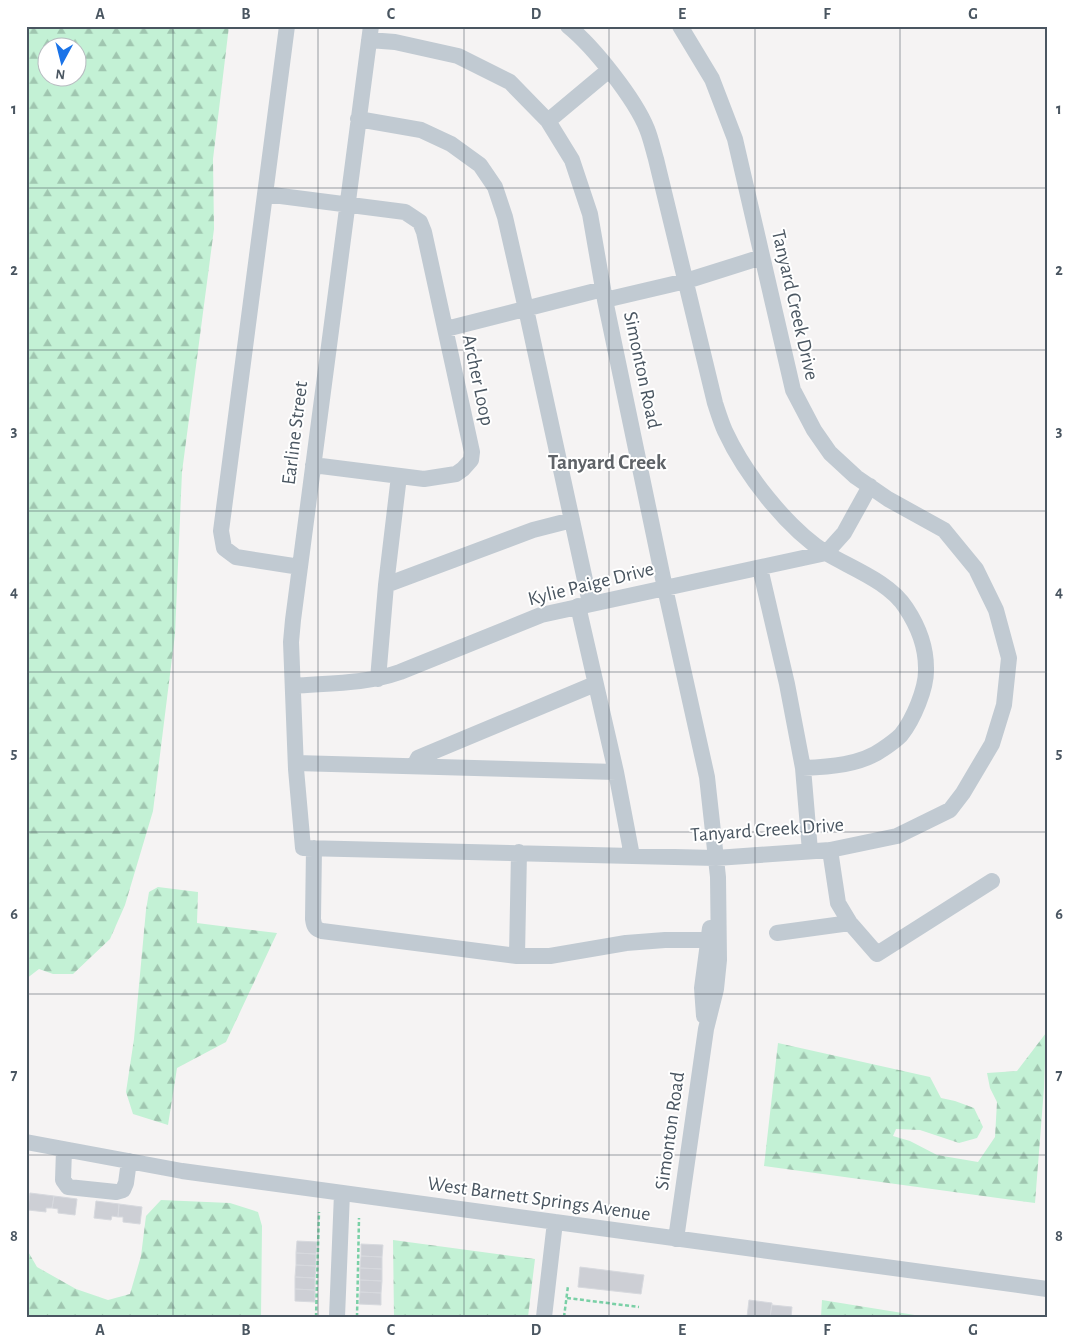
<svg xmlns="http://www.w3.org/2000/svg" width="1073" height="1343" font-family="'Alegreya Sans',sans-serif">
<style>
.forest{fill:url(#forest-firs);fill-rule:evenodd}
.building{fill:#cdcfd5;stroke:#d7d9de}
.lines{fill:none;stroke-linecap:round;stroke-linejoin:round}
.path{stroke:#7ad0a6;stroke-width:2.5;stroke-dasharray:4 2.5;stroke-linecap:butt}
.minor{stroke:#c1cad2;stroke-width:16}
.grid{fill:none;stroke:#4a5661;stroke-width:1;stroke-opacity:0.55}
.labels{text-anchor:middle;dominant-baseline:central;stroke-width:4;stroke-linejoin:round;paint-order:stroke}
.street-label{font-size:20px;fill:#4a5661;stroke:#fff}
.neighbourhood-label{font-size:21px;font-weight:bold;fill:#5f6368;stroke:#fff}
.neatline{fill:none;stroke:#4a5661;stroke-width:2}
.grid-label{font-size:16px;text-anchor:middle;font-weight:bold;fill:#4a5661}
</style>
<defs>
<pattern id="forest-firs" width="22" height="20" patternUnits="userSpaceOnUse" patternTransform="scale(1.25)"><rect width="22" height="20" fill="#c3f1d5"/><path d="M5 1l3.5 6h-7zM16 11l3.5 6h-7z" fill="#a0c6b0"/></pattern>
</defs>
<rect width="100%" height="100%" fill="#f5f3f3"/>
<path class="forest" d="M26,26h203l-16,133 1,70 -32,243 -7,162 -22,177 -28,94 -15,34 -37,35h-20l-14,-5 -13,10zM48,48h30v30h-30z
M158,887l40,5 -1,31 80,10 -51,109 -49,26 -9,57 -35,-11 -7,-22 8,-53 12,-129 3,-18z
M1046,1033l-2,55 -9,115 -271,-37 14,-123 152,34 11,21 14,3 19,7 9,19 -6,11 -18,5 -39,-13 -24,-1 -3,7 17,5 27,14 41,7 17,-25 2,-35 -7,-14 -3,-15 30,-2z
M161,1200l69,3 28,9 4,14 -1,91h-235v-69l11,19 39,22 32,11 22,-6 11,-38 5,-40z
M393,1240l142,19 -7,58h-134z
M822,1300l105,17h-106z"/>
<path class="building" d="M30,1193l24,3 -2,12h-6v4l-18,-2z
M54,1196l23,3 -2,16 -17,-2v-4l-6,-1z
M96,1201l23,3 -1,13 -6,-1 -1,4 -17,-2z
M119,1204l23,3 -2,17 -17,-2v-5h-5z
M297,1241l20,1 -1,12 -20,-1z
M361,1244l22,1 -1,12 -21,-1z
M296,1253l20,1v12l-20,-1z
M361,1256l21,1v12l-22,-1z
M296,1265l20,1 -1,12 -20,-1z
M580,1267l64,8 -3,19 -63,-7z
M360,1268l22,1v12l-22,-1z
M295,1277l20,1v12l-20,-1z
M360,1280l22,1 -1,12 -21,-1z
M295,1289l20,1v12l-20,-1z
M360,1292l21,1v12l-22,-1z
M749,1300l23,3 -2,14h-23z
M772,1305l20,2 -1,10h-21z"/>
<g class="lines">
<path class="path" d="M567,1298l72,9
M316,1317l3,-105
M357,1317l2,-99
M564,1317l4,-31"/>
<path class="minor" d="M287,26l-66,505 3,17 12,9 64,10
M371,26l-78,594 -2,22 5,127 7,79 413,10 114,-8 67,-14 53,-26 13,-17 29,-49 12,-39 5,-47 -13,-48 -20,-41 -32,-39 -56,-31 -32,-22 -26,-24 -16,-23 -21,-40 -58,-251 -23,-60 -32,-53
M568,26c26,21 67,73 79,103 4,10 6,20 9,30l59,244c3,9 6,19 10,28 20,43 61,96 101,122 25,15 64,29 80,55 12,18 20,39 20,60 1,20 -13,52 -25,67 -5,5 -12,10 -18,14 -22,16 -54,18 -80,19
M369,40l26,2 63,14 52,26 38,39 24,39 18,54 15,86 60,288 42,189 11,100 1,83 -3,29 -10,40 -30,210
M358,119l63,11 30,14 29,21 15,22 10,30 21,92 64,294
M548,121l61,-51
M265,194l140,18 15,10 4,10 48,220 -1,8 -8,9 -7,5 -32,5 -111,-14
M605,300l81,-19 76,-24
M446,329l157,-40
M760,568l27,116 16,84 7,83
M386,585l147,-55 39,-10
M578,606l38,166 16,84
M378,679l8,-94 13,-109
M293,686c37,-3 73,-2 107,-14l141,-57 285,-62 18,-20 26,-47
M296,763l320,9
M414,766l4,-8 177,-74
M314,848l-1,71c1,7 2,10 9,12l195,25h33l76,-13 39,-3h42
M830,850l8,53 12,20 27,31 115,-73
M777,933l73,-10
M517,956l2,-104
M704,1016l-2,-28 8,-60
M26,1142l156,29 865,118
M64,1150l-1,30 5,7 48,5 7,-2 3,-7 3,-22
M337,1317l5,-124
M544,1317l11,-95"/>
</g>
<path class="grid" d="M173,26v1291M318,26v1291M464,26v1291M609,26v1291M755,26v1291M900,26v1291M26,188h1021M26,350h1021M26,511h1021M26,672h1021M26,832h1021M26,994h1021M26,1155h1021"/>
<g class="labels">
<g class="street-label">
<text transform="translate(795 305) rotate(77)">Tanyard Creek Drive</text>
<text transform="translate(642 370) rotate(78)">Simonton Road</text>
<text transform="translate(478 380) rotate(78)">Archer Loop</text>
<text transform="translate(295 433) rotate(-83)">Earline Street</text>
<text transform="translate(591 584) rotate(-14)">Kylie Paige Drive</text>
<text transform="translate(767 830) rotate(-4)">Tanyard Creek Drive</text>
<text transform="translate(670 1131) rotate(-82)">Simonton Road</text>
<text transform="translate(539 1199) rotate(8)">West Barnett Springs Avenue</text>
</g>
<g class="neighbourhood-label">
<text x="607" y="462">Tanyard Creek</text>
</g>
</g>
<rect width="1073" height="1343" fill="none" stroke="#ffffff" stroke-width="55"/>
<g transform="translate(62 62) rotate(187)"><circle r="24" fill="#ffffff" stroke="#b7bbc0"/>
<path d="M0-4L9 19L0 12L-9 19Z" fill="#1a73e8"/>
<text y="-8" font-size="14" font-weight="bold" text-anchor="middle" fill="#4a5661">N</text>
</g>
<rect x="28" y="28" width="1018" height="1288" class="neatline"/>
<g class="grid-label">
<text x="100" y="19">A</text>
<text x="246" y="19">B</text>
<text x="391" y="19">C</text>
<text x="536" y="19">D</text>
<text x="682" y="19">E</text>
<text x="827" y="19">F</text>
<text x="973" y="19">G</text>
<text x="14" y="114">1</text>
<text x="1059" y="114">1</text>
<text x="14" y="275">2</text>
<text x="1059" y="275">2</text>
<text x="14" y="436">3</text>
<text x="1059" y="436">3</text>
<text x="14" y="597">4</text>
<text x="1059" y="597">4</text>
<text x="14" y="758">5</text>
<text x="1059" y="758">5</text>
<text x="14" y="919">6</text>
<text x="1059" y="919">6</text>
<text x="14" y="1080">7</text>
<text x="1059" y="1080">7</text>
<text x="14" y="1241">8</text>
<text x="1059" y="1241">8</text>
<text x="100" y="1335">A</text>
<text x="246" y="1335">B</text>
<text x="391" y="1335">C</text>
<text x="536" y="1335">D</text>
<text x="682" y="1335">E</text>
<text x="827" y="1335">F</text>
<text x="973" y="1335">G</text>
</g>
</svg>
